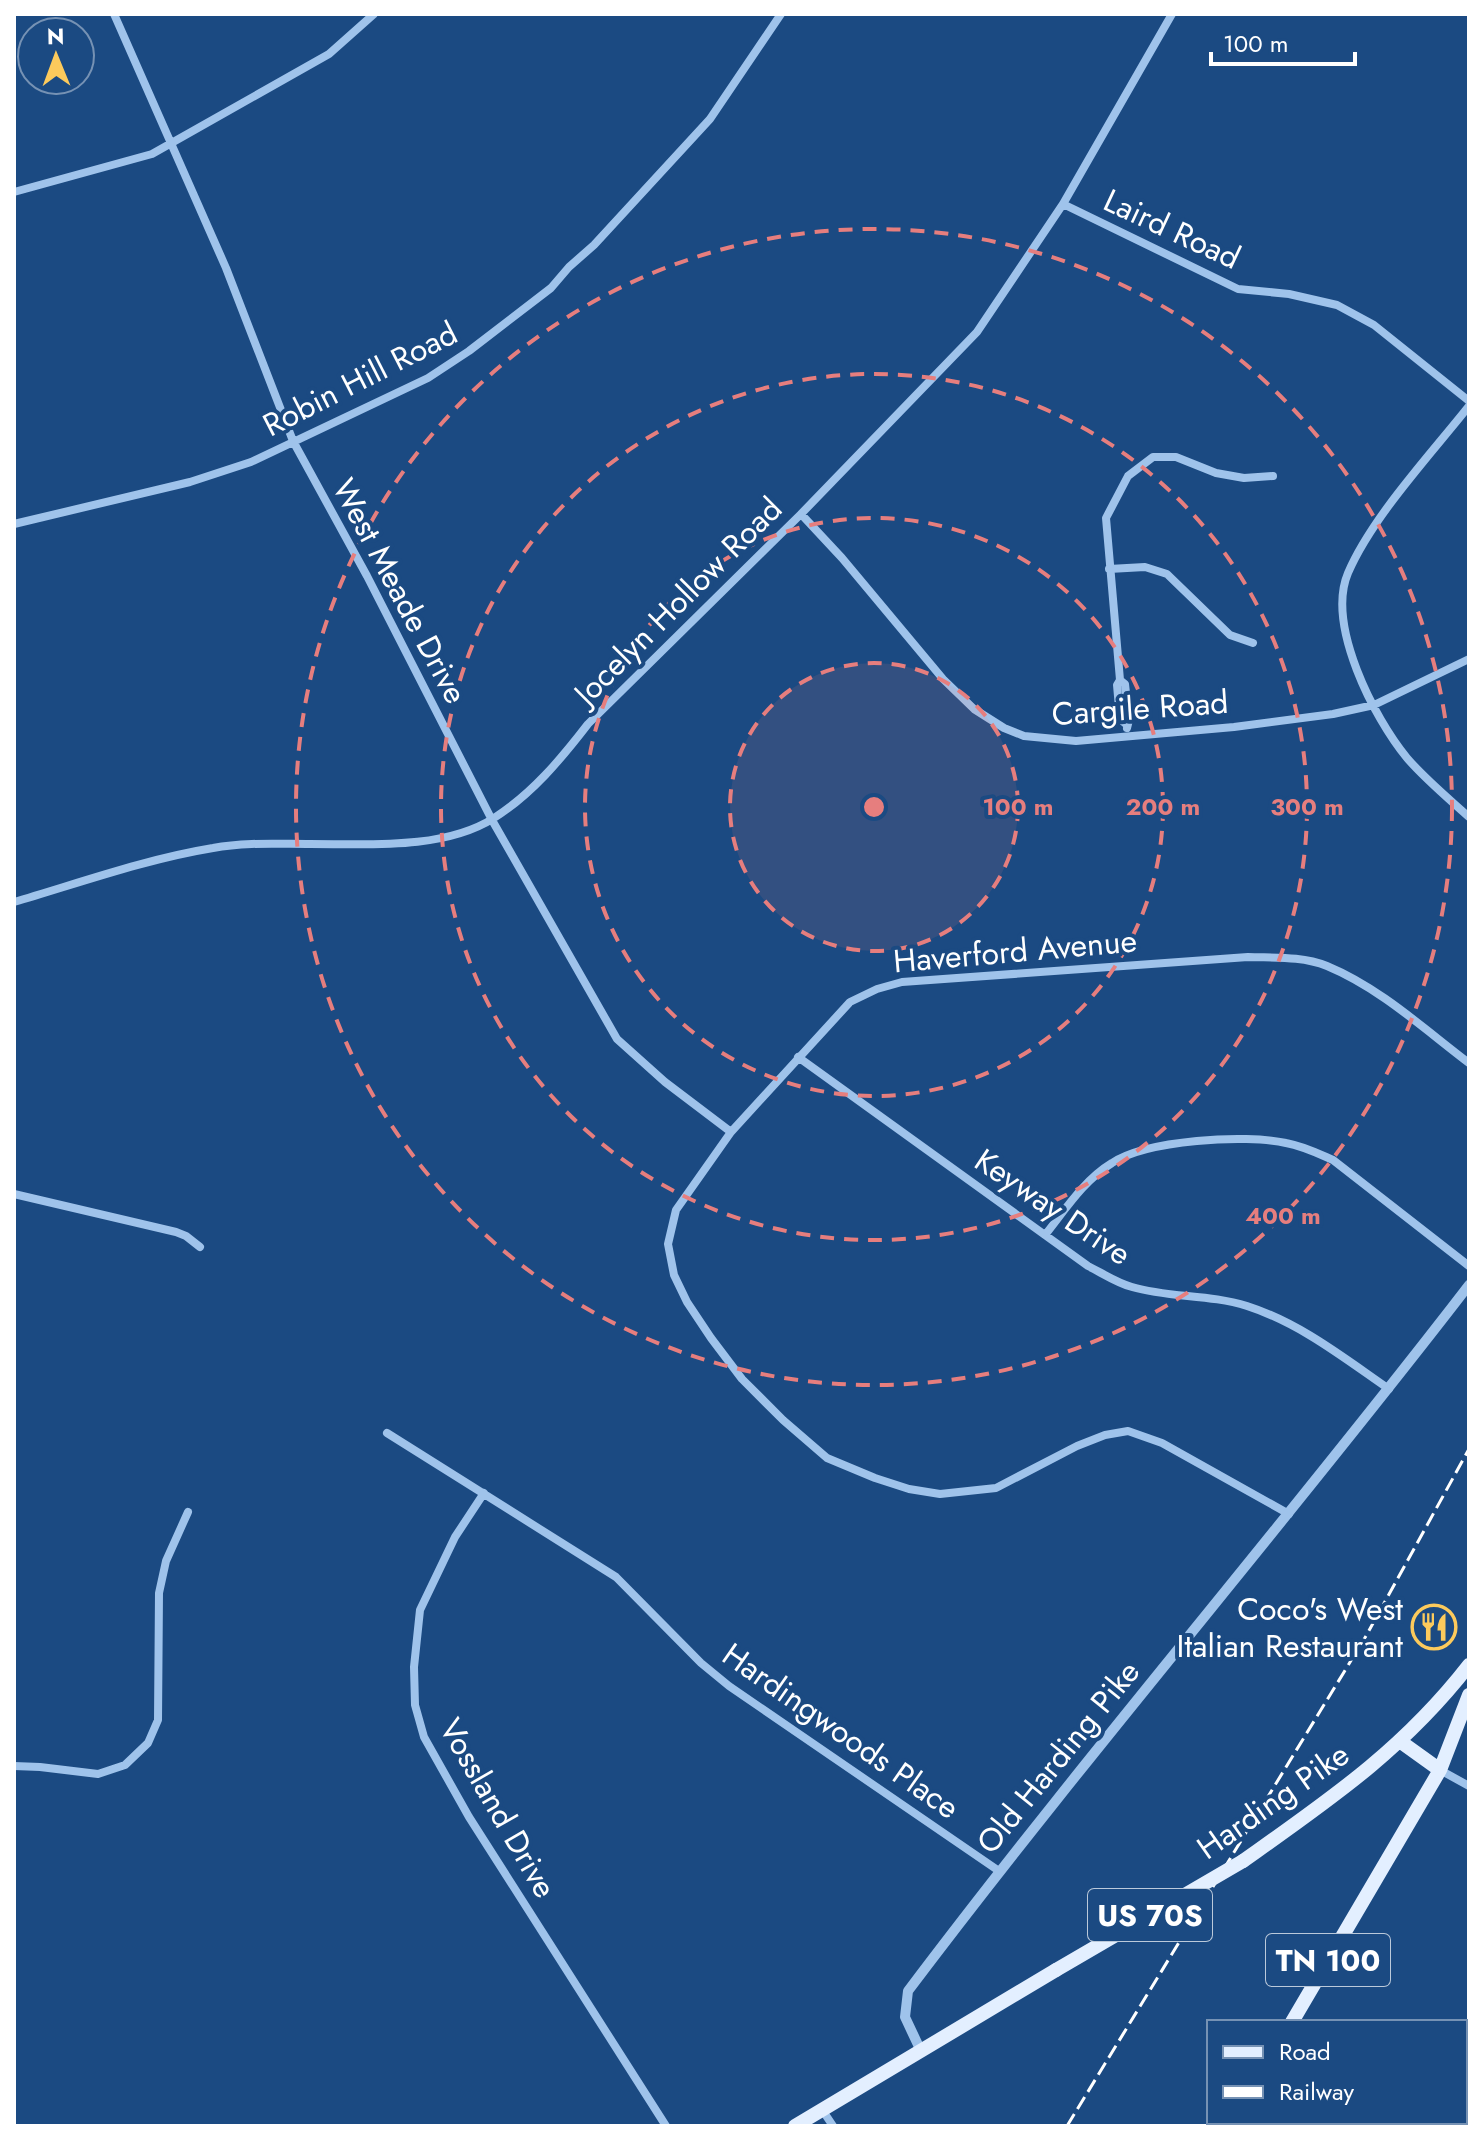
<svg xmlns="http://www.w3.org/2000/svg" width="1483" height="2140" font-family="Jost,sans-serif">
<style>
.lines{fill:none;stroke-linecap:round;stroke-linejoin:round}
.minor{stroke:#9fc3eb;stroke-width:8}
.tertiary{stroke:#9fc3eb;stroke-width:10}
.primary{stroke:#e3efff;stroke-width:14}
.rail{stroke:#fff;stroke-width:3;stroke-dasharray:14 6;stroke-linecap:butt}
.primary-bridge{stroke:#e3efff;stroke-width:14}
.ring{fill:none;stroke:#e67e7e;stroke-width:4;stroke-dasharray:14 10}
.labels{text-anchor:middle;dominant-baseline:central;stroke-width:8;stroke-linejoin:round;paint-order:stroke}
.shield{fill:#1b4a82;stroke:#bbc9da;stroke-width:2}
.shield-label{font-size:30px;font-weight:bold;fill:#fff}
.street-label{font-size:32px;fill:#fff;stroke:#1b4a82}
.poi-label{font-size:32px;fill:#fff;stroke:#1b4a82;text-anchor:end}
.centre{fill:#e67e7e;stroke:#1b4a82;stroke-width:4}
.ring-label{font-size:24px;text-anchor:middle;font-weight:bold;fill:#e67e7e;stroke:#1b4a82;stroke-width:8;stroke-linejoin:round;paint-order:stroke}
</style>
<rect width="100%" height="100%" fill="#1b4a82"/>
<g class="lines">
<path class="minor" d="M114,14l112,254 67,173 74,135 125,244 125,219 48,43 66,50
M14,192l138,-38 177,-100 45,-40
M1063,204l175,85 51,5 48,11 37,20 95,76
M1469,406c-38,48 -97,111 -121,167 -22,52 26,145 59,185 18,21 41,40 62,59
M801,514l41,44 101,121 31,30 30,19 20,8 52,5 158,-14 99,-13 41,-9 95,-46
M14,524l176,-42 61,-20 177,-84 41,-27 82,-63 18,-21 25,-22 116,-126 71,-105
M1109,569l36,-2 22,7 63,61 23,8
M1120,680l5,4 4,36 -2,8
M1127,725l-7,-6 -3,-34 3,-5 -14,-162 22,-42 25,-19h23l40,16 28,5 29,-2
M14,902c65,-19 132,-43 199,-54 32,-6 65,-4 97,-4 57,0 134,6 184,-26 38,-24 67,-59 94,-94l213,-210 176,-182 86,-128 109,-190
M798,1057l290,209c14,7 29,17 44,21 37,11 77,7 115,19 53,17 97,52 142,83
M14,1194l162,38 10,4 14,11
M1045,1235c20,-25 39,-55 67,-72 35,-23 133,-29 174,-20 17,3 31,10 47,17l136,106
M387,1433l229,144 85,86 28,23 270,185
M484,1493l-29,44 -35,73 -6,57 1,38 9,32 45,80 197,309
M1289,1514l-127,-71 -34,-12 -23,4 -28,11 -81,42 -56,6 -31,-5 -34,-11 -48,-20 -44,-38 -41,-41 -31,-41 -24,-36 -13,-27 -6,-31 8,-34 55,-78 119,-130 27,-13 25,-7 346,-25c26,1 54,-1 79,9 53,22 97,63 142,97
M14,1766l26,1 58,7 27,-9 23,-22 10,-23 1,-127 7,-32 22,-49
M1440,1770l29,16
M823,2111l10,15
M1373,2122l7,4"/>
<path class="tertiary" d="M920,2049l-15,-32 3,-26c181,-240 378,-468 561,-706"/>
<path class="primary" d="M1401,1742l39,28
M1243,1861c86,-61 160,-111 226,-196
M1292,2022l148,-252 29,-75
M795,2126l261,-156
M1229,2126l2,-4"/>
<path class="rail" d="M1067,2126l299,-490 103,-187"/>
<path class="primary-bridge" d="M1056,1970l187,-109"/>
</g>
<circle cx="874" cy="807" r="144" fill="#e67e7e" fill-opacity=".12"/>
<g class="ring">
<circle cx="874" cy="807" r="144"/>
<circle cx="874" cy="807" r="289"/>
<circle cx="874" cy="807" r="433"/>
<circle cx="874" cy="807" r="578"/>
</g>
<defs>
<g id="restaurant-ring" transform="scale(2.3)"><circle r="9.5" fill="#1b4a82" stroke="#fcca5c" stroke-width="1.5"/><path d="M-5-6h1v4h1v-4h1v4h1v-4h1v5L-1.5 .5V6h-2V.5L-5-1ZM5-6V6H3V1.5H1.5Q1.5-4 5-6Z" fill="#fcca5c"/></g>
</defs>
<g fill-rule="evenodd">
<use href="#restaurant-ring" x="1434" y="1627"/>
</g>
<g class="labels">
<g class="shield">
<rect x="1088" y="1889" width="124" height="52" rx="6"/>
<rect x="1266" y="1934" width="124" height="52" rx="6"/>
</g>
<g class="shield-label">
<text x="1150" y="1915">US 70S</text>
<text x="1328" y="1960">TN 100</text>
</g>
<g class="street-label">
<text transform="translate(1172 229) rotate(25)">Laird Road</text>
<text transform="translate(360 379) rotate(-27)">Robin Hill Road</text>
<text transform="translate(400 591) rotate(62)">West Meade Drive</text>
<text transform="translate(678 601) rotate(-45)">Jocelyn Hollow Road</text>
<text transform="translate(1140 708) rotate(-4)">Cargile Road</text>
<text transform="translate(1015 951) rotate(-5)">Haverford Avenue</text>
<text transform="translate(1053 1207) rotate(34)">Keyway Drive</text>
<text transform="translate(841 1731) rotate(35)">Hardingwoods Place</text>
<text transform="translate(1058 1757) rotate(-51)">Old Harding Pike</text>
<text transform="translate(1273 1801) rotate(-35)">Harding Pike</text>
<text transform="translate(498 1808) rotate(60)">Vossland Drive</text>
</g>
<g class="poi-label">
<text x="1403" y="1609">Coco's West<tspan x="1403" dy="37">Italian Restaurant</tspan></text>
</g>
</g>
<circle cx="874" cy="807" r="12" class="centre"/>
<g class="ring-label">
<text x="1018" y="815">100 m</text>
<text x="1163" y="815">200 m</text>
<text x="1307" y="815">300 m</text>
<text x="1283" y="1224">400 m</text>
</g>
<rect width="1483" height="2140" fill="none" stroke="#ffffff" stroke-width="32"/>
<rect x="1207" y="2020" width="260" height="104" fill="#1b4a82" stroke="#7692b4" stroke-width="2"/>
<rect x="1223" y="2046" width="40" height="12" fill="#e3efff" stroke="#7692b4" stroke-width="2"/>
<text x="1279" y="2060" font-size="24" fill="#ffffff">Road</text>
<rect x="1223" y="2086" width="40" height="12" fill="#ffffff" stroke="#7692b4" stroke-width="2"/>
<text x="1279" y="2100" font-size="24" fill="#ffffff">Railway</text>
<g transform="translate(56 56) rotate(359)"><circle r="38" fill="#1b4a82" stroke="#7692b4" stroke-width="2"/>
<path d="M0-6L14 30L0 20L-14 30Z" fill="#fcca5c"/>
<text y="-12" font-size="22" font-weight="bold" text-anchor="middle" fill="#ffffff">N</text>
</g>
<path d="M1211 52v12h144v-12" fill="none" stroke="#ffffff" stroke-width="4"/>
<text x="1223" y="52" font-size="24" fill="#ffffff" stroke="#1b4a82" stroke-width="6" paint-order="stroke">100 m</text>
</svg>
